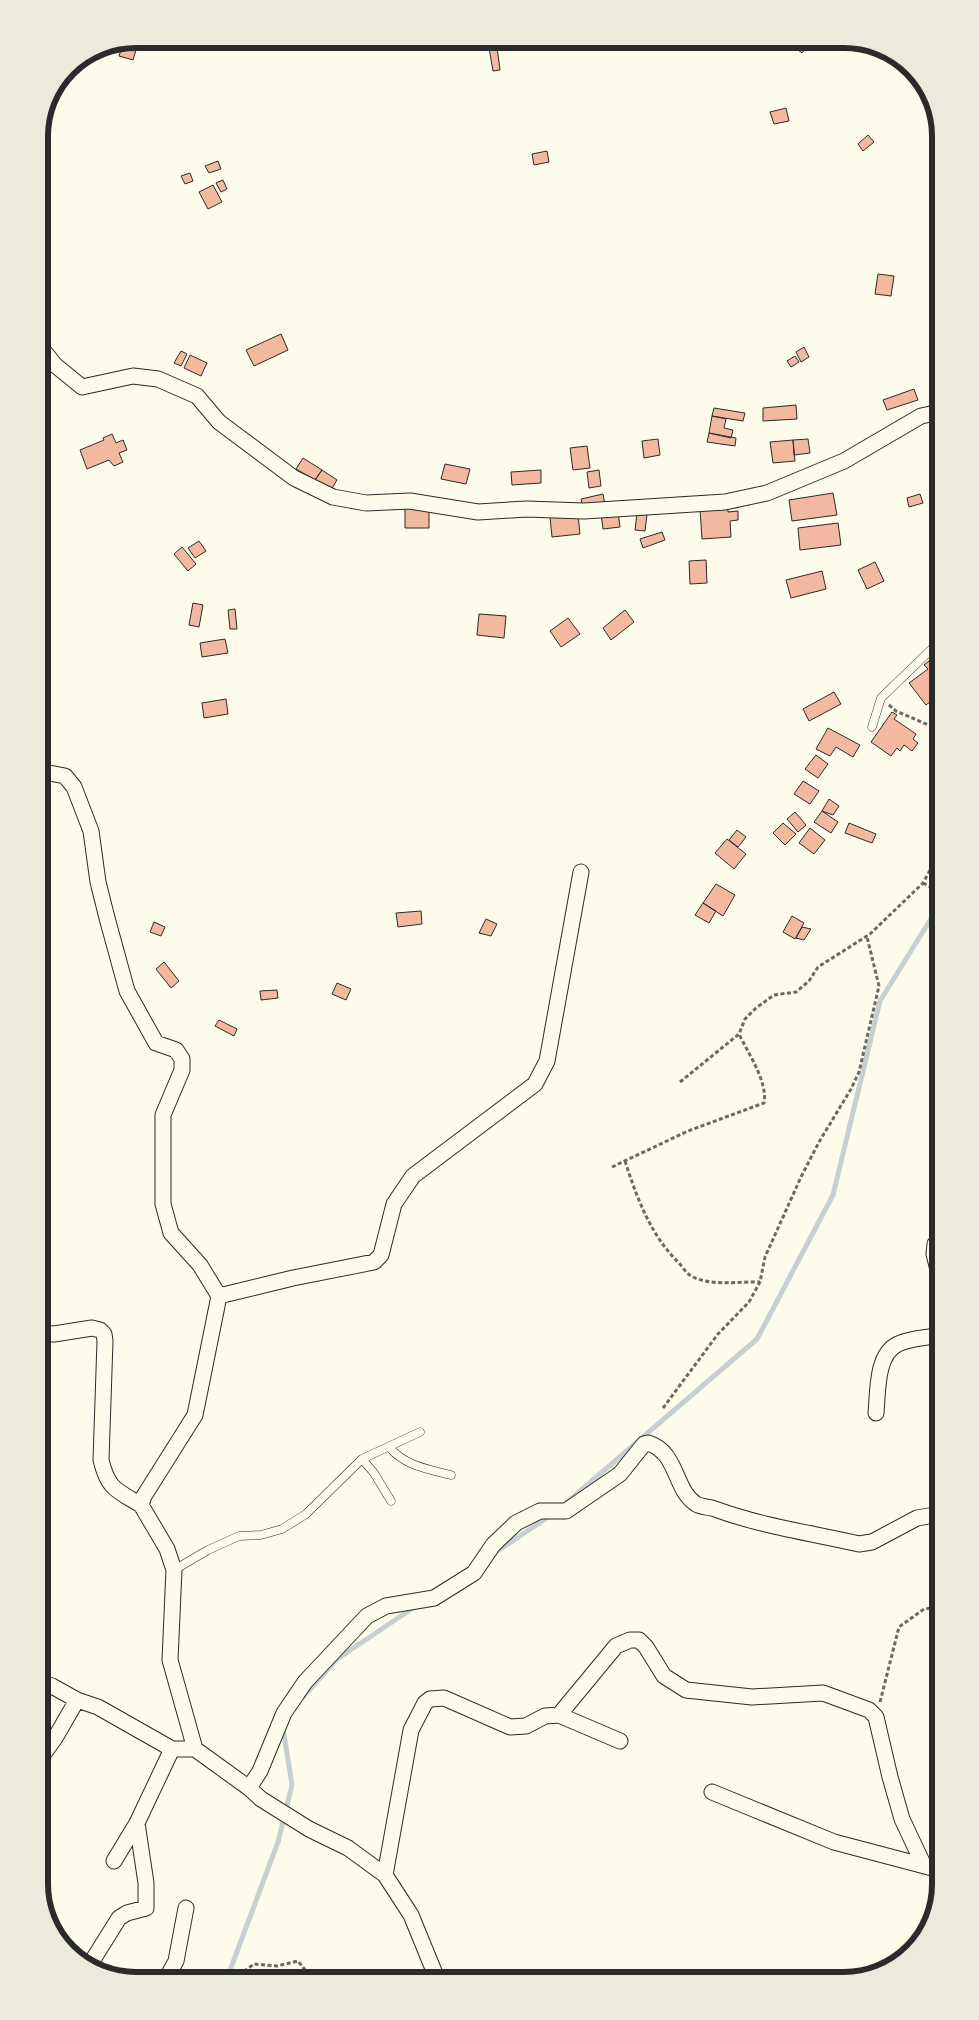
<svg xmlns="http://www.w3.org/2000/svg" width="979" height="2020" font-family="Bitter,serif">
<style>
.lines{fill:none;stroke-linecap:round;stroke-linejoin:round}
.stream{stroke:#c7d0d0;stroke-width:5}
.building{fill:#f2b8a0;stroke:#2b2b2b}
.lane-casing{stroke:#2b2b2b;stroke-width:9}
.street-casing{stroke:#2b2b2b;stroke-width:17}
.path{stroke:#6a6964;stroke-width:3;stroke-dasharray:4 2.5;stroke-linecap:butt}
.lane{stroke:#fdfbea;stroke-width:8}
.street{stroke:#fdfbea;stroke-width:15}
.rim{fill:none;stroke:#2b2b2b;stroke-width:6}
</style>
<rect width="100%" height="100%" fill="#fdfbea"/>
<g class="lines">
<path class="stream" d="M565,1504l192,-165 76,-144 47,-194 60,-97
M493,1554l58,-39
M303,1697l34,-38 79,-53
M226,1981l52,-139 14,-57 -9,-57"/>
</g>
<path class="building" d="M800,39h4l6,4 -8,10 -8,-6z
M841,39h9l3,2 -13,6 -3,-6z
M122,46l14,4 -3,10 -14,-4z
M497,47l3,23 -7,1 -4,-23z
M786,108l3,13 -15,3 -4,-12z
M868,135l6,7 -11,9 -5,-7z
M547,151l2,11 -15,3 -2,-11z
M218,161l3,8 -12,4 -4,-7z
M190,173l3,8 -8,3 -4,-8z
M223,180l4,9 -6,3 -5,-9z
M213,185l9,17 -14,7 -9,-17z
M878,274l16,2 -3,20 -16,-2z
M940,277v20l-7,-3z
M281,334l7,16 -34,16 -8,-16z
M804,347l5,10 -8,5 -5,-10z
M181,351l6,3 -6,12 -7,-3z
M190,355l17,8 -6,13 -17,-8z
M795,356l4,6 -8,5 -4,-6z
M914,389l4,11 -31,10 -4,-10z
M796,405l1,14 -34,2v-13z
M714,408l31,5 -2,8 -31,-5z
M712,416l14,3 -2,9 9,2 -2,8 -22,-5z
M709,433l27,5 -1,8 -28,-4z
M112,434l4,9 7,-3 4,10 -8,3 4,9 -9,4 -5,-6 -22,9 -7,-19 24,-10 -1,-2z
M658,439l2,16 -16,3 -2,-17z
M808,439l2,14 -16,2 -1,-15z
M793,440l2,21 -22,2 -3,-21z
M587,446l3,22 -17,2 -3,-22z
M303,458l19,12 -7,10 -19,-11z
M445,464l25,5 -4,15 -25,-5z
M322,470l15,10 -6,10 -16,-10z
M541,470v13l-29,2 -1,-13z
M599,470l2,16 -12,2 -2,-16z
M833,493l4,22 -45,6 -3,-21z
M603,494l2,11 -22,4 -2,-10z
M920,494l3,9 -14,4 -2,-9z
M728,507v5l10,-1v9l-8,1 1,16 -29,2 -2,-30z
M405,508h24v20h-24z
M618,512l2,15 -17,2 -2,-15z
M637,513l10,1 -2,17 -10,-1z
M578,514l2,20 -28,3 -2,-20z
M838,523l3,22 -41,5 -2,-22z
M662,532l3,8 -22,8 -3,-9z
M199,541l7,10 -11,7 -7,-10z
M182,547l14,17 -8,7 -14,-17z
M706,560l1,23 -17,1 -1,-23z
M875,562l9,19 -17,8 -9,-19z
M822,571l4,18 -35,9 -5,-18z
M193,603l10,2 -4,22 -10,-2z
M235,609l2,20h-7l-2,-19z
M625,610l9,12 -23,18 -8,-12z
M479,614l27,2 -2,22 -27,-3z
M568,618l12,16 -19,13 -11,-16z
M225,639l3,14 -26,4 -2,-14z
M940,652v11l-3,1 3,4v26l-14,11 -17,-22 19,-14 -4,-4z
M834,692l7,12 -32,17 -6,-12z
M226,699l2,15 -24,4 -2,-15z
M892,712l5,3 -3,4 22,15 -3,5 5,4 -6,8 -8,-6 -4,6 -3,-3 -6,8 -20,-14z
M828,728l32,17 -7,12 -17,-10 -6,9 -14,-7z
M816,755l12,9 -10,14 -13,-9z
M803,781l16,10 -9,13 -16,-10z
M829,799l10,7 -6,9 -11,-4z
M822,811l16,11 -7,11 -17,-11z
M795,812l11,13 -8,7 -11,-13z
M783,823l13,11 -11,11 -12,-12z
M849,823l27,11 -4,9 -27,-10z
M810,828l15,12 -11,14 -15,-11z
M737,830l9,7 -8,10 -9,-7z
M727,839l19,15 -12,15 -19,-16z
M716,884l19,11 -12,21 -20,-13z
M703,903l13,8 -7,12 -14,-8z
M421,911l1,13 -24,3 -2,-14z
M792,916l12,7 -9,16 -12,-7z
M486,919l11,5 -6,12 -12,-3z
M154,922l11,5 -4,9 -11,-4z
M802,927l9,2 -7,11 -8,-2z
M164,962l15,19 -8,7 -15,-19z
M337,983l14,6 -5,11 -14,-6z
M277,990l1,8 -17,2 -1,-9z
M219,1020l18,9 -3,7 -19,-10z"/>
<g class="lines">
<g class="lane-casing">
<path id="lane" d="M872,727l9,-29 59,-57
M389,1447c16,19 39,22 62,28
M362,1459l12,14 17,28
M174,1570l34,-20 31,-14 22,-1 21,-6 24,-15 56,-55 58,-27"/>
</g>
<g class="street-casing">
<path id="street" d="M39,345l16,20 27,22 51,-11 25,3 39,17 22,26 75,56 39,19 33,6 44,-2 68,11 48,-3 58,2 141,-9 42,-9 77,-32 77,-45 19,-4
M39,771l26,5 9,11 17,44 7,51 9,36 20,73 29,52 20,7 6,9v11l-19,45v89l8,29 29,32 19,31 -24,119 -51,81 -3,9 26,44 7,21 -4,90 25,89 54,39 12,11 48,30 39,19 37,27 26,40 27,66
M940,1278l-6,-24 1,-10 5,-4
M219,1296l74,-18 81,-16 7,-7 13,-51 19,-28 122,-92 12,-23 34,-189
M39,1333l15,1 38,-6 8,2 4,4 1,7 -4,119c7,29 15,30 40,45
M876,1413c2,-21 0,-59 22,-69 12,-6 29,-6 42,-9
M39,1682l13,4 25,14 21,7 74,42h23
M559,1715l57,-69 14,-6h9l7,7 18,29 22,14 66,7 71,-4 46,17 7,7 14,60 12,42 22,47
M39,1760l16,-22 22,-38
M249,1788l11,-17 24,-58 21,-31 62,-66 19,-10 48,-8 40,-25 19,-28 23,-22 24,-12h26l54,-37 24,-30 4,-1c30,9 26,47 48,61 5,3 13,3 19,5 46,17 96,24 144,35l13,-2 45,-24 23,-4
M712,1792l122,50 106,28
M114,1861l23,-38 35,-74
M385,1875l26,-145 14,-27 5,-4 14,-1 66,29 16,-1 19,-10 14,-1 61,26
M89,1966l30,-48 8,-5 19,-5v-25l-9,-60
M165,1981l11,-20 10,-53"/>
</g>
<path class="path" d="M889,705l7,6 44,19
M923,883l17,9
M680,1082l59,-48 6,-15 11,-11 18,-13 22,-3 13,-11 9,-14 52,-33 53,-51 17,-31
M625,1161c12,37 25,73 53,101 4,4 8,11 13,14 20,11 47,5 69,6
M612,1167l76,-36 76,-28c4,-21 -16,-50 -25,-69
M663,1408l55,-74 31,-32 11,-20 5,-25 36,-80 18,-35 32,-53 8,-17 20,-86 -12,-49
M880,1702l19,-75 25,-18 16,-2
M250,1978l-4,-8 8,-6 23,2 21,-5 11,14 1,6"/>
<use href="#lane" class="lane"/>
<use href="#street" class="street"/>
</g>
<path d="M0 0H979V2020H0ZM136 48H844A88 88 0 0 1 932 136V1884A88 88 0 0 1 844 1972H136A88 88 0 0 1 48 1884V136A88 88 0 0 1 136 48Z" fill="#eceadb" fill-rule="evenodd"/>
<path class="rim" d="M136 48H844A88 88 0 0 1 932 136V1884A88 88 0 0 1 844 1972H136A88 88 0 0 1 48 1884V136A88 88 0 0 1 136 48Z"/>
</svg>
